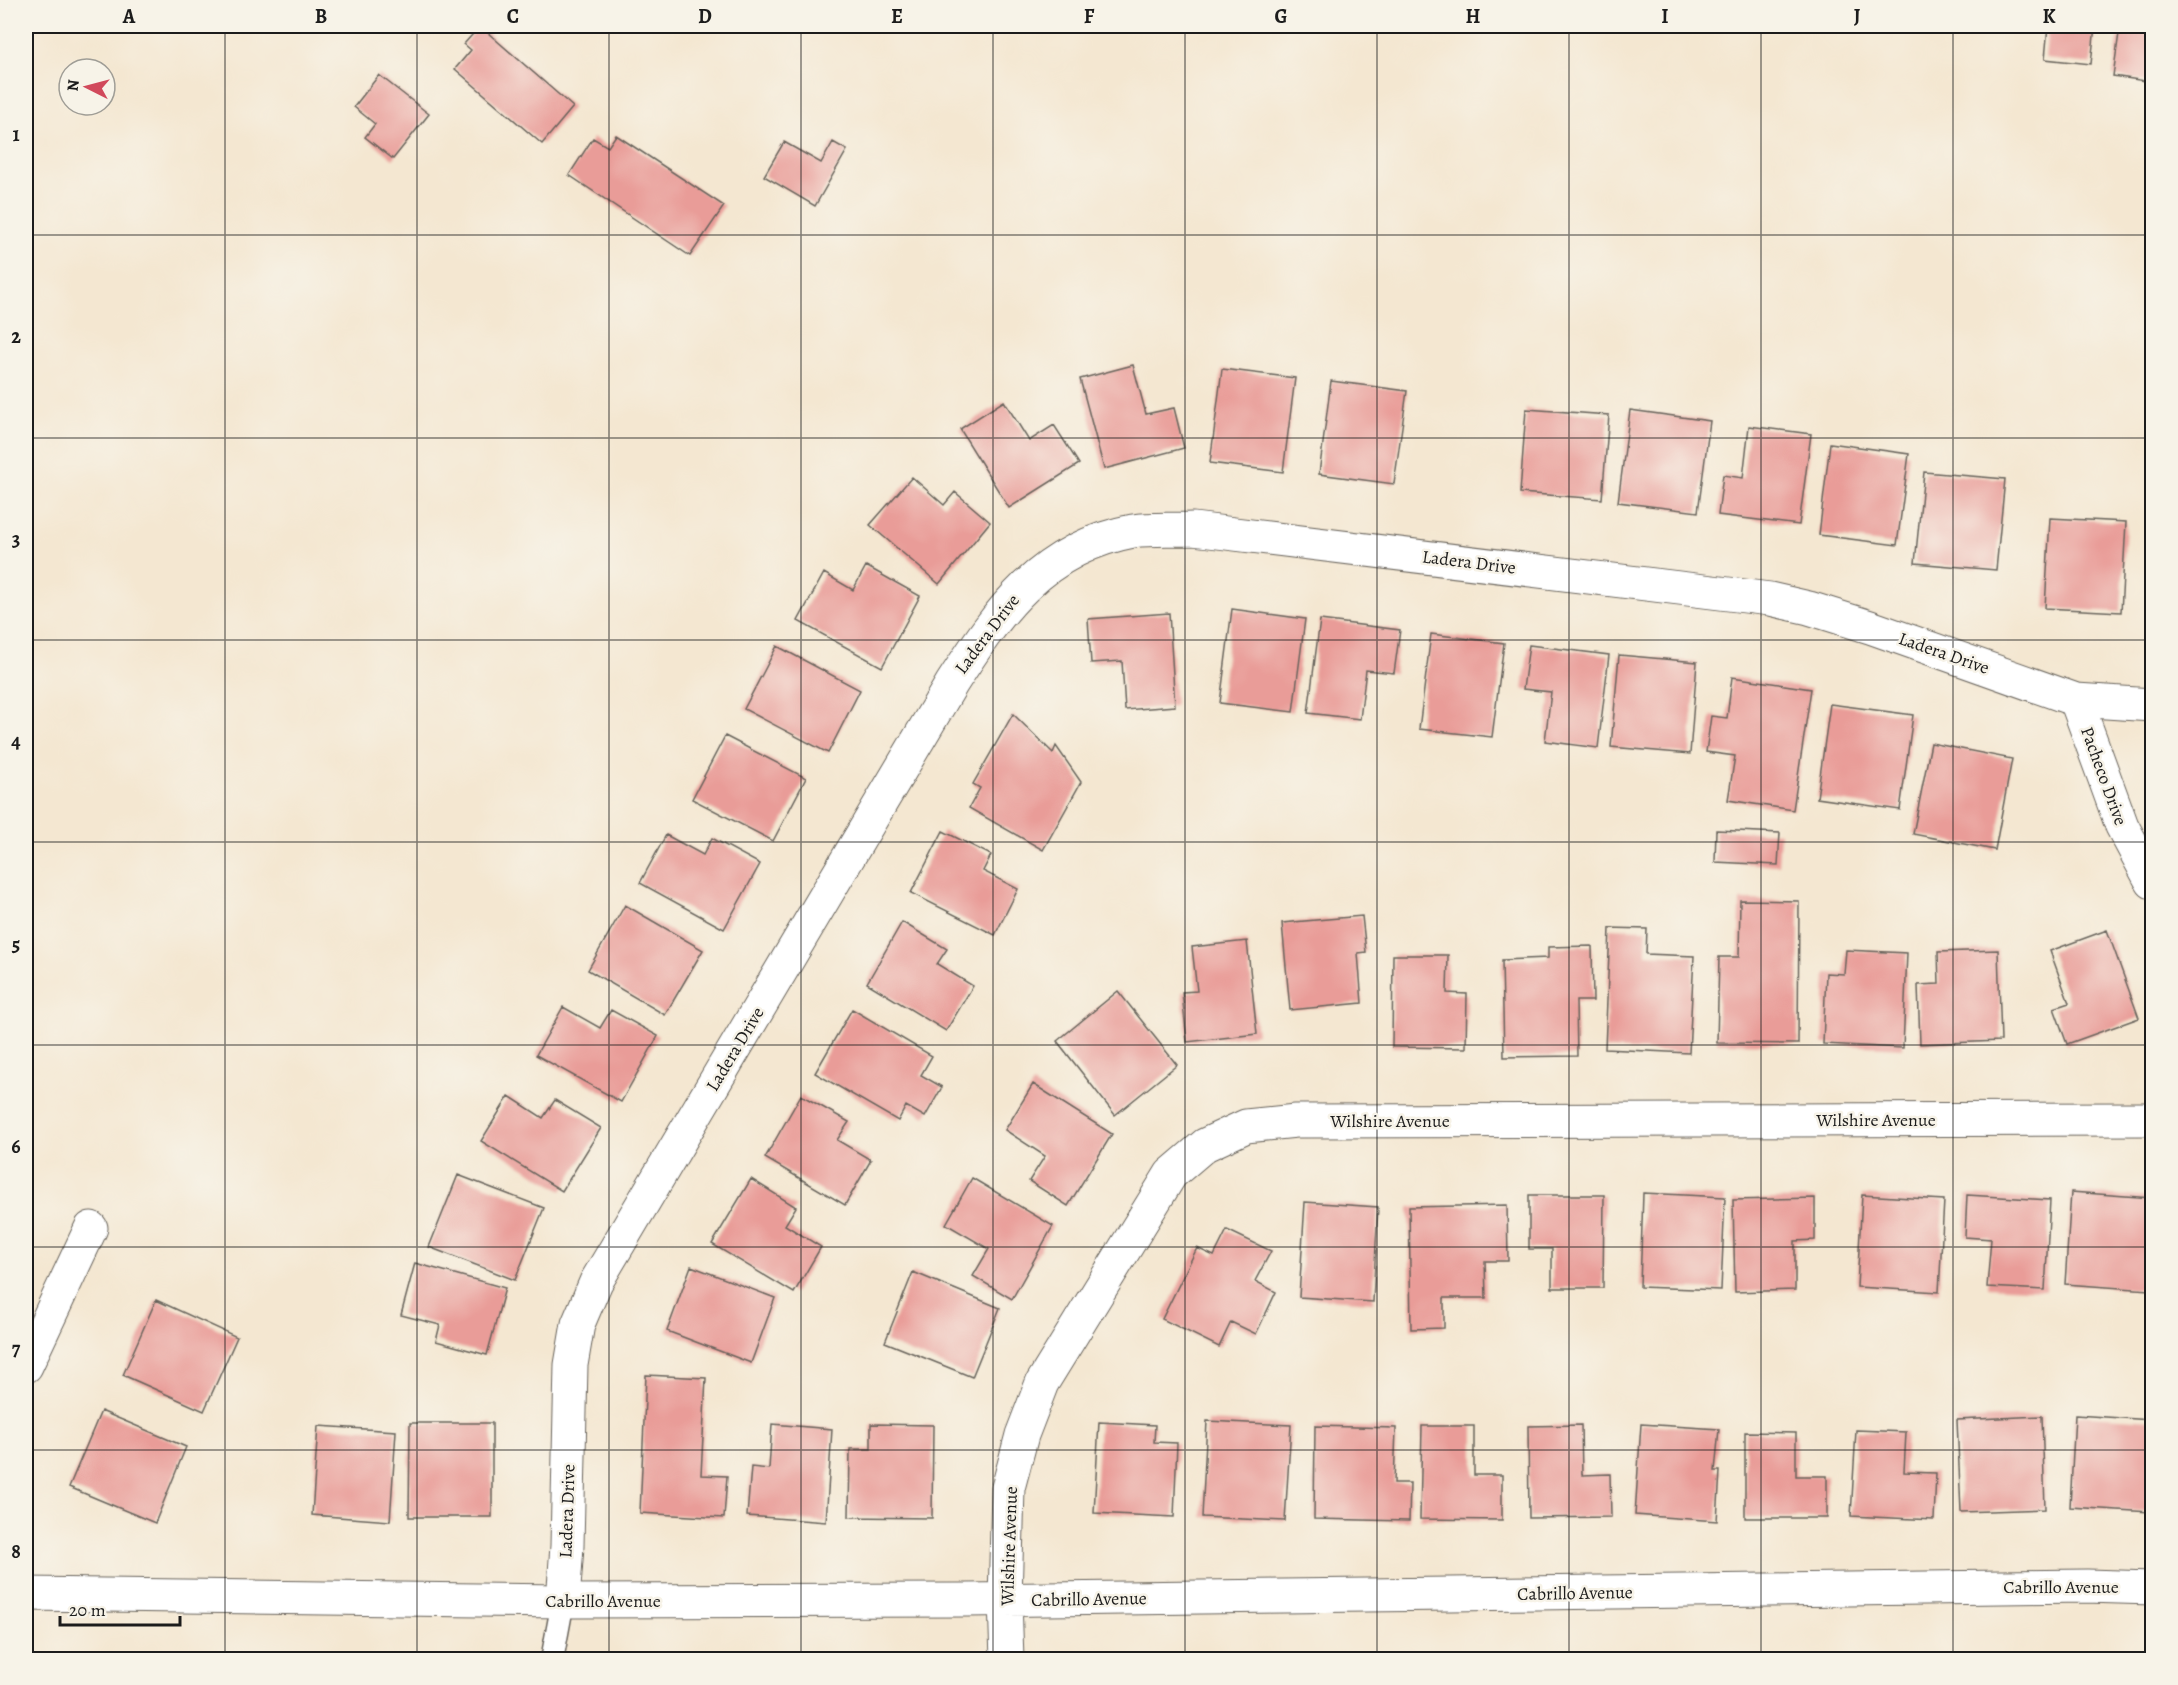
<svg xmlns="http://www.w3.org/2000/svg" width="2178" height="1685" font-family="Alegreya,serif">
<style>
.building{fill:#e99c98}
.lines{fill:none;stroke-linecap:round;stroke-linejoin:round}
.service-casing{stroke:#68635b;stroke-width:25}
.minor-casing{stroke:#68635b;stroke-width:35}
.service{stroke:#fff;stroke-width:22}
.minor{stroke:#fff;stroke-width:33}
.grid{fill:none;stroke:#1c1c1c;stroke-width:1.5;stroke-opacity:0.55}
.labels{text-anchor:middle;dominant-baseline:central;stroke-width:5;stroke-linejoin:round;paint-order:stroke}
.street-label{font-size:18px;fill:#1c1c1c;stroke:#f7f3e8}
.neatline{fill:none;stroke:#1c1c1c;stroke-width:2}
.grid-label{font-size:20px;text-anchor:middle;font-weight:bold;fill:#1c1c1c}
</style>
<rect width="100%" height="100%" fill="#f7f3e8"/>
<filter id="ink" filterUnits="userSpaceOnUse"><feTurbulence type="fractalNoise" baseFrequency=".0167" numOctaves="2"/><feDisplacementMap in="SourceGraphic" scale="12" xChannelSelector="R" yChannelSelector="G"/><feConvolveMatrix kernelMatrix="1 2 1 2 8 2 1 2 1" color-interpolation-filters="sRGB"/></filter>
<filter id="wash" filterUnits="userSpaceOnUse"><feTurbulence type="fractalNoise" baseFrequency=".008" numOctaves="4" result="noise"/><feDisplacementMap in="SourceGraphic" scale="24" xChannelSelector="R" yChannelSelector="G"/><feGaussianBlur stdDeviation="1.35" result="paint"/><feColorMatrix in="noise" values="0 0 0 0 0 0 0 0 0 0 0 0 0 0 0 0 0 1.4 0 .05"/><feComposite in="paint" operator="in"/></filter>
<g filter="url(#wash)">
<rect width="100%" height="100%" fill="#f4e7d1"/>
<g id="blocks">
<path class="building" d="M480,26l93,81 -31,37 -87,-75 16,-19 -7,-6z
M2048,26h47l-4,38 -46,-5z
M2120,26h32v56l-39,-6z
M379,75l50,39 -36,45 -28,-22 10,-13 -21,-17z
M616,135l108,71 -34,50 -121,-81 24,-37 15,9z
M784,142l37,21 12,-21 14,8 -32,56 -51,-30z
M1133,365l13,49 28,-6 10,40 -80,21 -24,-90z
M1222,369l73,9 -12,94 -73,-9z
M1331,381l76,10 -13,93 -75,-10z
M1004,401l25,40 25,-16 25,39 -70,44 -49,-79z
M1526,409l83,6 -7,84 -82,-6z
M1630,410l80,11 -12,91 -80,-10z
M1749,426l62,8 -12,91 -81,-10 5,-40 20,3z
M1830,443l79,11 -12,91 -78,-10z
M1924,472l81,7 -9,91 -81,-7z
M912,477l32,28 11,-13 35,30 -51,62 -69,-59z
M2050,518l76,4 -5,90 -76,-4z
M866,566l54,30 -38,71 -84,-46 26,-48 29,17z
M1232,609l73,10 -12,93 -73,-9z
M1169,613l6,93 -50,4 -3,-49 -31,2 -3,-44z
M1320,620l80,10 -6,43 -28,-3 -6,49 -52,-6z
M1431,634l73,9 -12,94 -73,-8z
M1529,645l80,10 -11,93 -53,-7 6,-49 -28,-3z
M777,646l83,44 -32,63 -84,-44z
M1619,655l78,7 -7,92 -79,-7z
M1732,677l79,12 -18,121 -65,-10 7,-44 -29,-4 5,-36 16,2z
M1830,704l83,11 -13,95 -83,-12z
M1013,714l40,39 3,-7 25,36 -38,68 -74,-42 11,-20 -7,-4z
M725,736l81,42 -33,63 -81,-42z
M1931,743l81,16 -17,91 -82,-16z
M1716,830l64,3 -2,32 -63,-3z
M943,831l48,24 -8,16 35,18 -23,46 -84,-42z
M666,835l37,20 9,-17 48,26 -36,65 -84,-46z
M1740,900l59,1 -1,143 -81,-1 2,-86h20z
M625,905l78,45 -38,65 -77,-45z
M1362,916l4,36 -8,1 4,50 -72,7 -8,-87z
M902,922l45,27 -10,15 36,22 -27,45 -79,-48z
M1610,928l37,1 -1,25 48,2 -5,97 -84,-4z
M2107,930l32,88 -72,26 -13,-36 15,-5 -19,-52z
M1247,941l10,93 -70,8 -5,-50 15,-1 -5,-44z
M1592,946l1,55h-17l1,55 -73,1 -2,-97 46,-2v-11z
M1846,950l61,3 -4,95 -80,-4 3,-71 18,1z
M1998,950l3,91 -81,3 -2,-59 21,-1 -1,-32z
M1393,955h55l-1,38 20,1 -1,54 -74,-1z
M1118,991l59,74 -62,50 -58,-74z
M563,1007l37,21 11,-18 47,26 -37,66 -85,-47z
M852,1009l80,47 -11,19 21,12 -17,30 -19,-11 -8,15 -83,-48z
M1033,1084l79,50 -44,72 -39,-25 16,-25 -40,-26z
M801,1095l48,27 -12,18 34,20 -26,45 -80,-47z
M509,1096l34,22 12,-18 46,28 -39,63 -81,-50z
M458,1175l86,33 -29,72 -86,-33z
M972,1178l81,48 -41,73 -39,-23 16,-27 -43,-25z
M751,1179l45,28 -11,18 36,22 -27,46 -82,-49z
M2071,1192l81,6v47l-3,45 -84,-6z
M1643,1193l82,4 -4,93 -81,-3z
M1529,1195h75l-1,93h-51v-39h-23z
M1862,1195l82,5 -5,92 -82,-5z
M1967,1195l83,5 -5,90 -58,-3 4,-48 -26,-2z
M1815,1198v42l-20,1v49l-60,2 -2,-92z
M1305,1202l73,5 -5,95 -74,-5z
M1507,1205l1,56h-23l1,37h-42v30l-33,1 -2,-122z
M1227,1230l44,21 -16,30 21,11 -20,42 -25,-12 -12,25 -57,-28 35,-71 17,8z
M415,1263l90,25 -18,67 -51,-14 4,-16 -39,-10z
M691,1266l84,32 -24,65 -84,-32z
M913,1272l87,36 -28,69 -87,-35z
M156,1300l81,37 -33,74 -81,-36z
M646,1375l60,3 -5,97 26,1 -3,42 -84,-5z
M101,1411l85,36 -31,76 -86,-36z
M2075,1415l77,5 -2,92 -80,-5z
M2042,1416l3,93 -84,3 -4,-92z
M1207,1421l84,4 -6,96 -83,-4z
M1099,1422l56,3 -1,17 23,1 -3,74 -80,-4z
M410,1423h82v94h-83z
M772,1424l60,5 -6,93 -79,-6 4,-49 18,2z
M871,1424l62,1 -1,93 -83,-1 1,-68h21z
M1641,1424l78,5 -4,42h5l-3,50 -82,-6z
M1581,1425l1,50 28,-1 1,43 -82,1 -1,-92z
M318,1426l78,5 -6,90 -78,-6z
M1315,1426l81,2 -2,55h16l-1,38 -95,-2z
M1422,1426h52v49h28v45l-82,-1z
M1856,1430l50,2 -2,40 32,1 -2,47 -83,-4z
M1745,1432l51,1v43h31v42h-82z"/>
</g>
</g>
<g filter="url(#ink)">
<use href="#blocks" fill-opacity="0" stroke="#68635b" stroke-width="1.5"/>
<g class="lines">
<g class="service-casing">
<path id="service" d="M552,1660l11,-59"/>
</g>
<g class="minor-casing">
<path id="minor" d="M2076,700l46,126 30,56
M26,1366l65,-138
M26,1594l537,7 404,-1 1120,-14 65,2
M563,1601l4,-55 4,-181 7,-41 18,-42 356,-599c47,-73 90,-135 181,-152 19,-3 41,-1 60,-2l577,70 39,9 61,19 206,73 76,5
M1007,1660l-2,-60 3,-112 14,-53 20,-52 129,-209 34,-29 41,-19 50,-5 856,-2"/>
</g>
<use href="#service" class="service"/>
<use href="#minor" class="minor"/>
</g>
</g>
<path class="grid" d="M225,26v1634M417,26v1634M609,26v1634M801,26v1634M993,26v1634M1185,26v1634M1377,26v1634M1569,26v1634M1761,26v1634M1953,26v1634M26,235h2126M26,438h2126M26,640h2126M26,842h2126M26,1045h2126M26,1247h2126M26,1450h2126"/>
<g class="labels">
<g class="street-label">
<text transform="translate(1469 562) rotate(7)">Ladera Drive</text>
<text transform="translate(987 634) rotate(-53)">Ladera Drive</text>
<text transform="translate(1944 653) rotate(19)">Ladera Drive</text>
<text transform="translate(2104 776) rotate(70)">Pacheco Drive</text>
<text transform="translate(735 1049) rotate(-59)">Ladera Drive</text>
<text x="1876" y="1120">Wilshire Avenue</text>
<text x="1390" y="1121">Wilshire Avenue</text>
<text transform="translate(567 1511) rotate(-88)">Ladera Drive</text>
<text transform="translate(1009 1546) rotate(-88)">Wilshire Avenue</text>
<text x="2061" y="1587">Cabrillo Avenue</text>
<text transform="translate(1575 1593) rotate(-1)">Cabrillo Avenue</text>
<text transform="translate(1089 1599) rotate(-1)">Cabrillo Avenue</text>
<text x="603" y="1601">Cabrillo Avenue</text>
</g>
</g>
<rect width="2178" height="1685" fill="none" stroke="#f7f3e8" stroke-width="66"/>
<g transform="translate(87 87) rotate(276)"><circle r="28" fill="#f7f3e8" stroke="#9f9d96" stroke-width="1.5"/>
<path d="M0-4.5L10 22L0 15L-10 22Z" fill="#d1495b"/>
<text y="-9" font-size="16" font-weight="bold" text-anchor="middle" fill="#1c1c1c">N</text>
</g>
<path d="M60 1616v9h120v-9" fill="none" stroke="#1c1c1c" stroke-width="3"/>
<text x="69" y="1616" font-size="18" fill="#1c1c1c" stroke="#f7f3e8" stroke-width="4.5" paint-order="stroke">20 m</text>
<rect x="33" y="33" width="2112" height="1619" class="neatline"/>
<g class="grid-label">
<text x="129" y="23">A</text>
<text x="321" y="23">B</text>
<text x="513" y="23">C</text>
<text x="705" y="23">D</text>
<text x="897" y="23">E</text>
<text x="1089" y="23">F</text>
<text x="1281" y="23">G</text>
<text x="1473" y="23">H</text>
<text x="1665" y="23">I</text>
<text x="1857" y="23">J</text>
<text x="2049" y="23">K</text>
<text x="16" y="141">1</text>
<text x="16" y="343">2</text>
<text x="16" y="546">3</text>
<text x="16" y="748">4</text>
<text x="16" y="951">5</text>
<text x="16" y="1153">6</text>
<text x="16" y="1355">7</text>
<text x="16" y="1558">8</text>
</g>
</svg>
